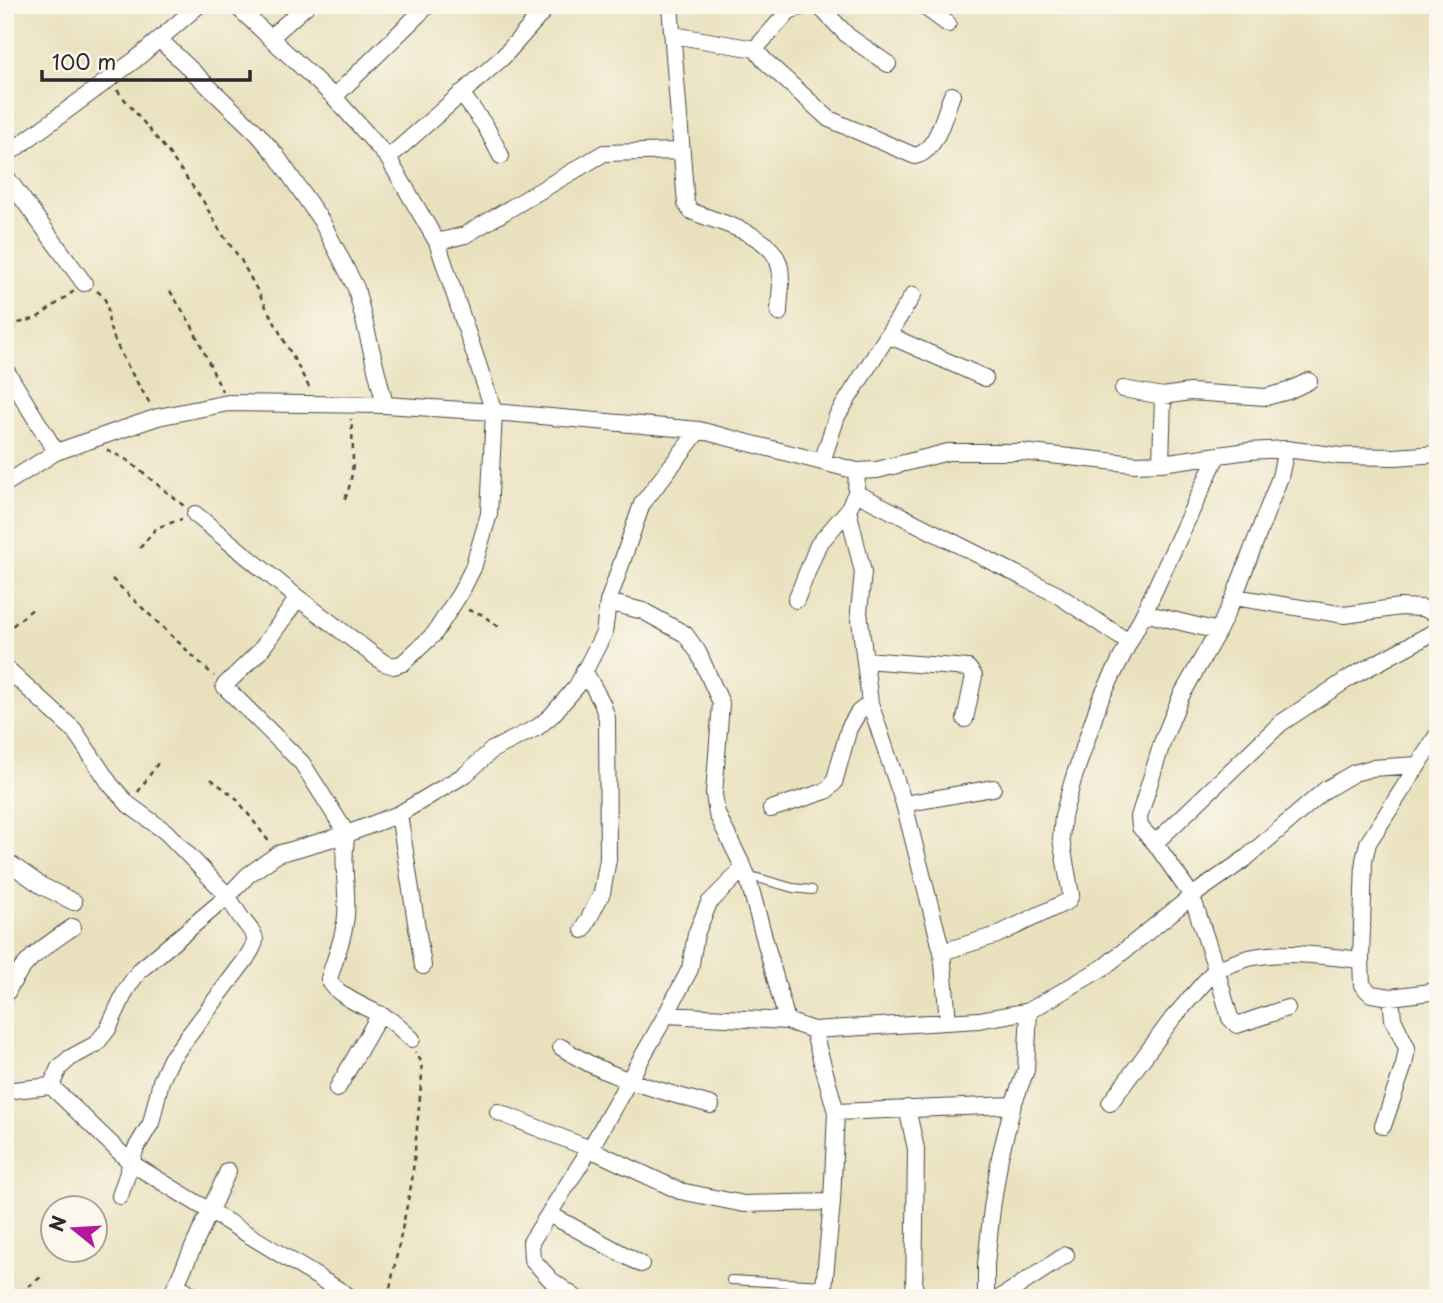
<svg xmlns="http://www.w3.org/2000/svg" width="1443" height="1303" font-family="'Playpen Sans',sans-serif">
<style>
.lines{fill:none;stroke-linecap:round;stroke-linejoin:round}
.service-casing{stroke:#484641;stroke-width:10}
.minor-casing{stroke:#484641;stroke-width:18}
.path{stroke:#484641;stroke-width:2.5;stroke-dasharray:5 5;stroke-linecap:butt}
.service{stroke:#fff;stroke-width:8}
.minor{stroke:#fff;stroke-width:16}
</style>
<rect width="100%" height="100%" fill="#fbf7ec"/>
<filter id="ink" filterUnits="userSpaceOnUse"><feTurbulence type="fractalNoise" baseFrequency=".0143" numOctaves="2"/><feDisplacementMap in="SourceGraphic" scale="14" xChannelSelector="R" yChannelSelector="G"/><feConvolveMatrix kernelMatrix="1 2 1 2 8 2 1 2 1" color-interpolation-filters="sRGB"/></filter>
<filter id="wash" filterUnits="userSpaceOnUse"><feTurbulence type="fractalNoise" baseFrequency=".00686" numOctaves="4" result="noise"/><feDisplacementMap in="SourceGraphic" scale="28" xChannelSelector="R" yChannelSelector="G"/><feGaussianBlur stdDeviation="1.57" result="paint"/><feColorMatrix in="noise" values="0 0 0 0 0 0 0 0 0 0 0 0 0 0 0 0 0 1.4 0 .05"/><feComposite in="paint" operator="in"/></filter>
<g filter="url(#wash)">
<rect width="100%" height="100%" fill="#e9e1be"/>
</g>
<g filter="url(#ink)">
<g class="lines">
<g class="service-casing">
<path id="service" d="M747,875l46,13 19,2
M731,1280l95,5"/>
</g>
<g class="minor-casing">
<path id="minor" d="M235,5l99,92 54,61 49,84 57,170 205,18 158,41 20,-1 71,-18h74l114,12 25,-1 87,-12 38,-2 54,7 55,1 43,-3
M670,5l16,199 5,7c27,12 83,22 89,57 3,14 -1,31 -1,45
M818,5l30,31 40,28
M922,5l26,19
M673,35l82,14 10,12 64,58 86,37c22,-4 29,-42 37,-61
M270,38l37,-33
M160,40l97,93 19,22 46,67 34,66 29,117
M755,49l34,-38 17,-6
M461,93l25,34 15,29
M334,97l94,-92
M5,156l130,-96 64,-55
M388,158l115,-101 46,-52
M5,175l79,108
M437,242l28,-7 139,-82 77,-2
M888,335l97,43
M5,369l51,83
M1123,389l40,7 27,-4 76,5 22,-6 21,-10
M1286,449l-6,28 -46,120 -16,34 -37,65 -18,44 -24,77 1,10 15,16 37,53 53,-37 80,-69 29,-17 18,-5 45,-3
M822,462l15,-46 76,-121
M1161,463l2,-67
M857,471l-1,22 -8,17 15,62 -4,40 11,91 34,101 38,148 6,69
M5,484l51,-32 102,-35 70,-14 157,2 109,7 -5,102 -16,54 -12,24 -27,42 -31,29 -9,3 -10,-3 -86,-65 -103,-84
M856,493l202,102 70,47
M1234,597l111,18 55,-8 22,1 16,6
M298,598l-38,53 -36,35 78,77 45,71c-6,27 1,55 -1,82 -2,22 -11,42 -17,63 6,18 45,31 61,41 8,6 15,13 22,19
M796,600l22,-55 30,-35
M608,602l35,9 42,23 13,18 23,51 -7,91 3,20 30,61 40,146 26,9 166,-10 50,-9
M1144,613l74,18
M865,660l103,8 6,8 -9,43
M5,667l69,63 36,54 19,21 37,27 62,64 20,-21 30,-21 69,-20 52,-20 67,-40 26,-24 46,-23 14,-12 25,-29 27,-53 4,-31 34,-98 57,-74
M904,804l89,-16
M771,809l55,-18 8,-8 15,-55 9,-15 12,-10
M399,814l24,152
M1155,843l126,-120 70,-46 87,-47
M5,860l37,26 32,16
M583,930l19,-37 6,-34 -1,-141 -5,-15 -18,-33
M942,952l55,-17 71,-34 3,-6 -10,-56 2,-23 10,-36 27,-80 44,-87 73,-157
M1361,960l1,25 9,9 20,3 47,-6
M5,996c18,-37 36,-47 68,-69
M666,1015l121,6
M813,1030l23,82 -4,90 -9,96
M561,1047c45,31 98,43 150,58
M51,1086l8,-18 11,-10 26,-14 12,-15 18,-39 13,-19 89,-75c5,8 9,17 15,24 15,20 16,17 3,39l-75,100 -10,22 -10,42 -15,25 -16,48
M51,1086l80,77 221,135
M337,1089l43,-75
M5,1091l46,-5
M1110,1103l62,-84 44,-50 14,49 7,7 50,-17
M907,1108l9,41 -2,149
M498,1112l92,37 90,42 64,13 88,-2
M836,1112l177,-7
M1383,1126l21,-61 3,-17 -14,-29 -2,-22
M549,1214l92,50
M176,1284l21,14
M170,1298l58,-127
M576,1298l-25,-18 -19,-21 -1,-17 59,-93 76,-134 24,-46 6,-35 13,-31 35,-35
M986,1298v-34l6,-56 8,-51 13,-52 13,-35 3,-59 75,-44 88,-71 24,73c11,-3 22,-8 33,-11 36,-8 76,-2 112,2l3,-100 4,-17 70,-109
M1000,1298l66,-43"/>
</g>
<path class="path" d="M117,90l51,62 35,49 17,30 21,29 69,129
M97,291c16,12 8,23 14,40 10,26 25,50 40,74
M170,291l21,33 31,67
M5,338l14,-15 18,-5 37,-27
M107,450l20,10 57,46
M345,499c11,-26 8,-52 6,-80
M140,548l16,-20 26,-9
M112,579l102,97
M468,610l13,4 21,15
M5,632l30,-25
M211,779l25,19 34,45
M138,792l20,-29
M12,1298l29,-21
M388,1298l24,-117 10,-106 -1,-14 -6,-9"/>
<use href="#service" class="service"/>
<use href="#minor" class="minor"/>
</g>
</g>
<rect width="1443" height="1303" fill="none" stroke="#fbf7ec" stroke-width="28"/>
<g transform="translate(74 1229) rotate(288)"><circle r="33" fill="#fbf7ec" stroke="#a8a59f" stroke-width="2"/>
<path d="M0-5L12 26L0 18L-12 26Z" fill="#b5179e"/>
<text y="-10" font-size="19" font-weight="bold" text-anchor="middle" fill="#2b2b2b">N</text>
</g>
<path d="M42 70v10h208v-10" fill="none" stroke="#2b2b2b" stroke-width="3.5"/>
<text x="52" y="70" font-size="21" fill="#2b2b2b" stroke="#fbf7ec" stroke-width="5" paint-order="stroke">100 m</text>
</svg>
